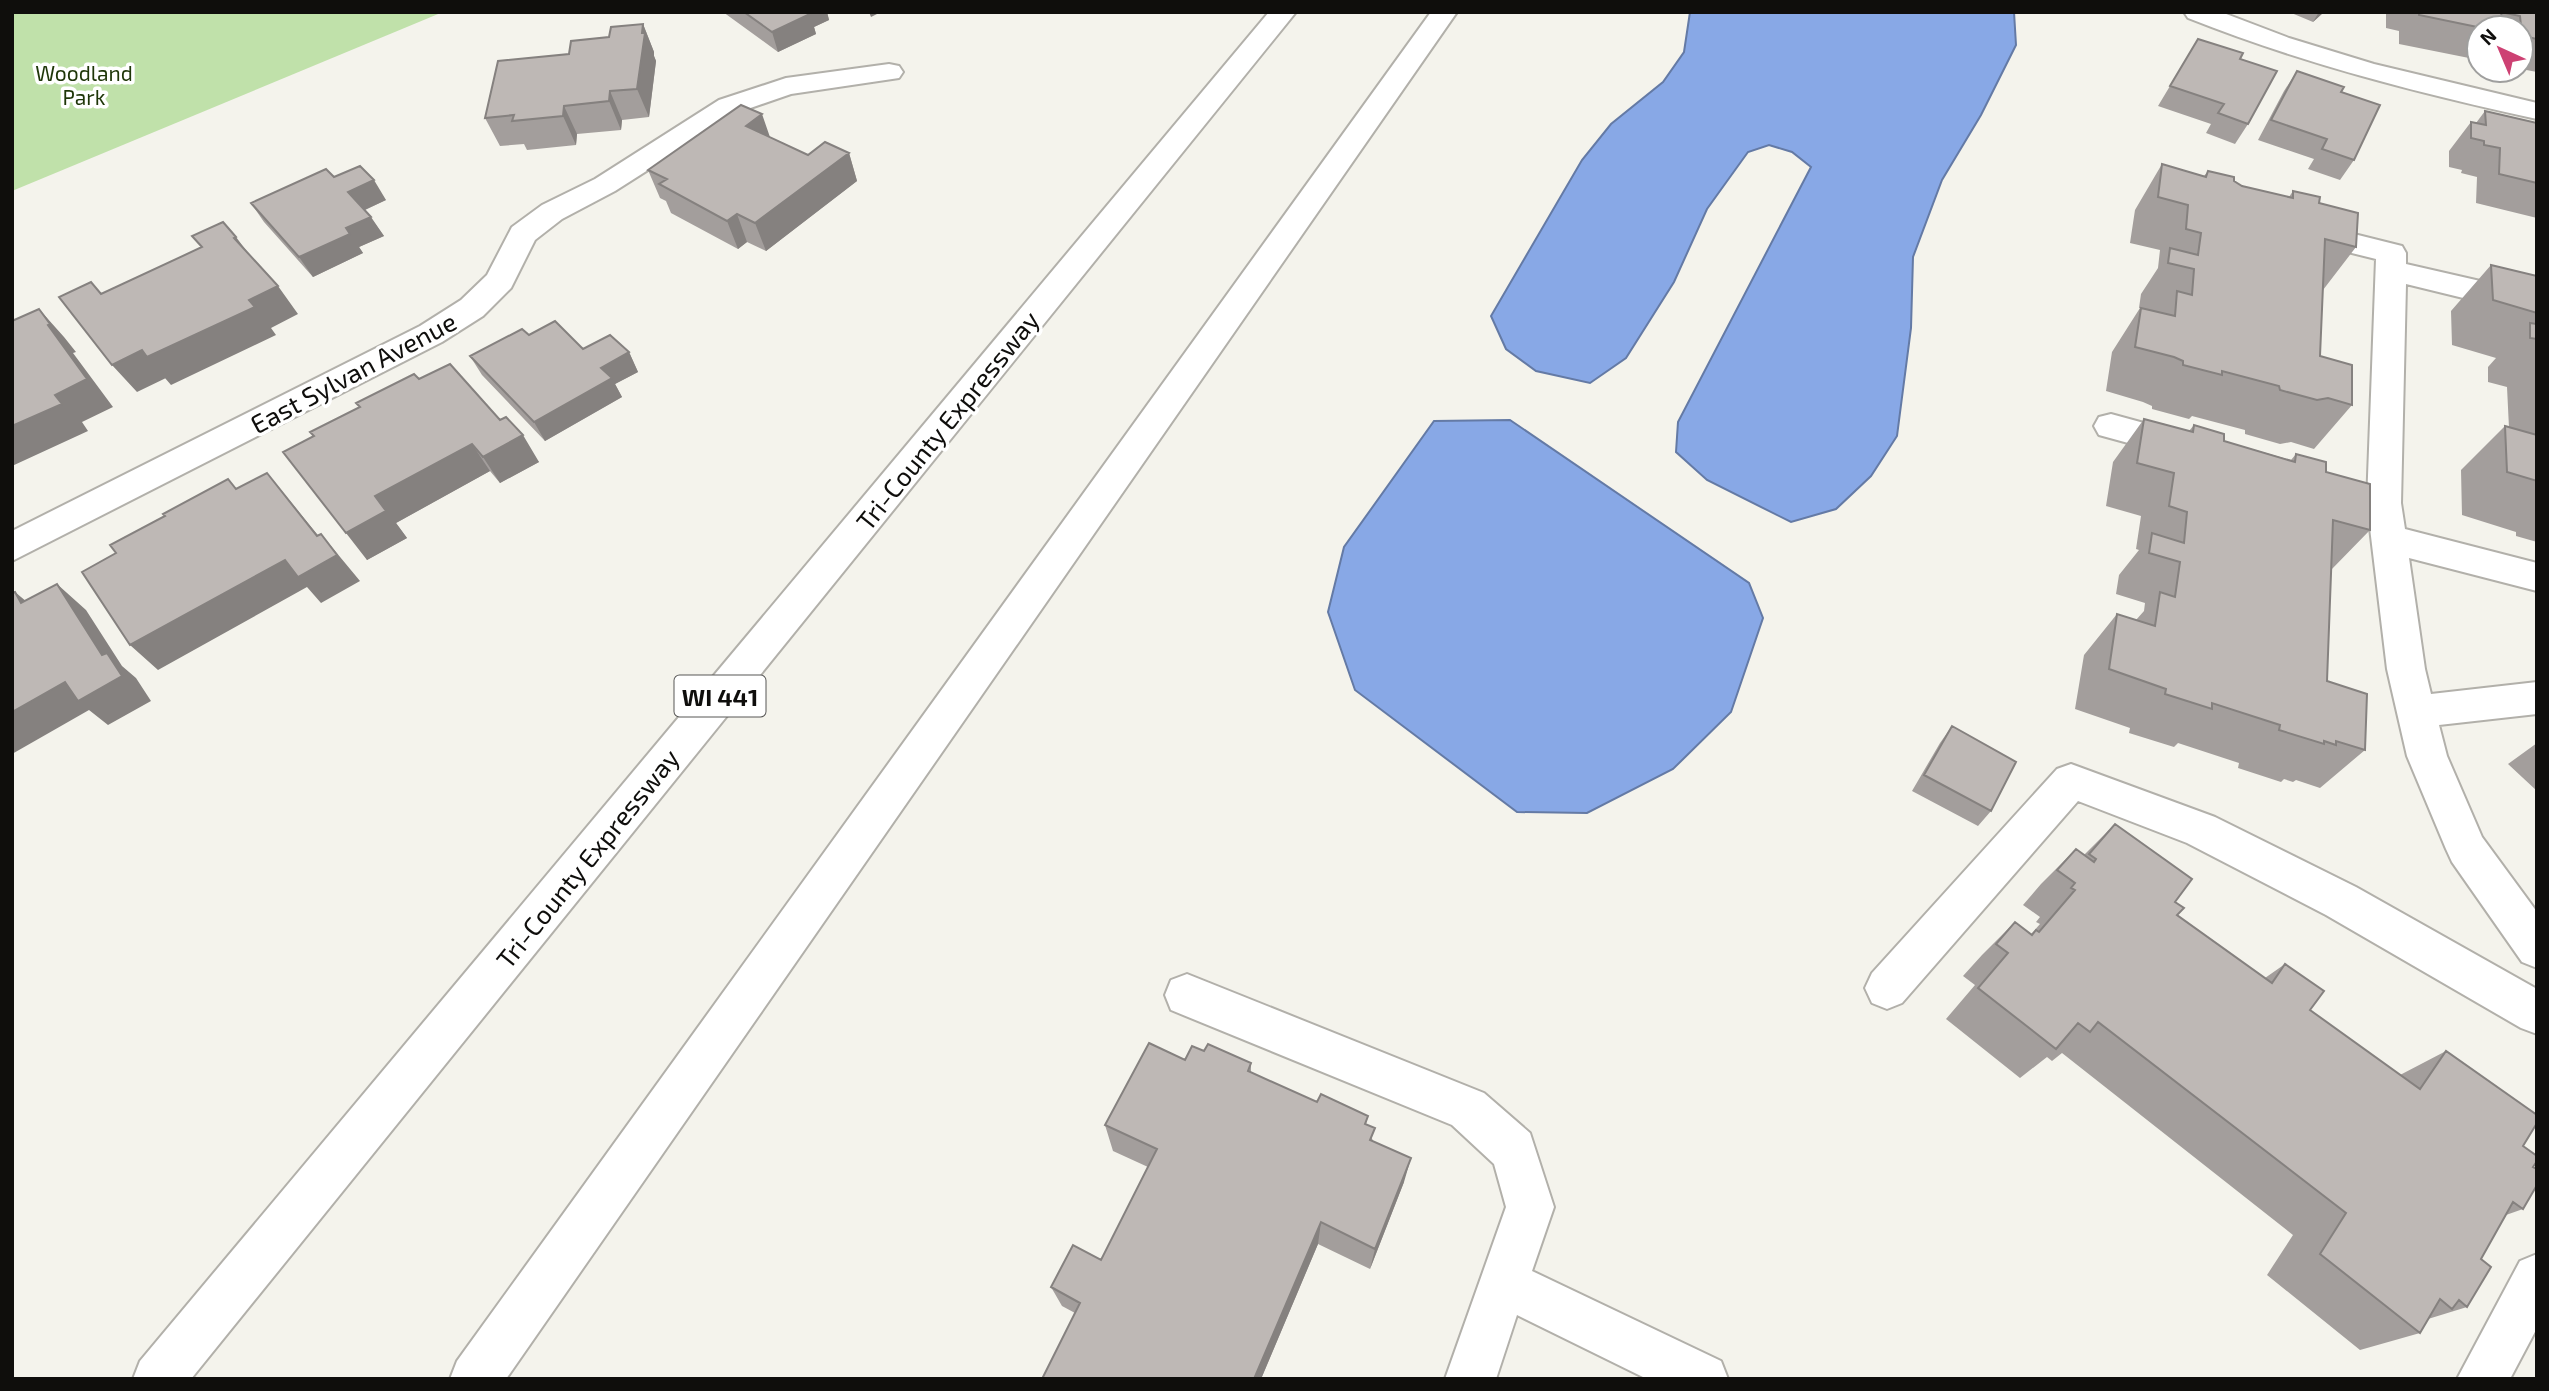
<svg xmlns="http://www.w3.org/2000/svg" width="2549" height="1391" font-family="'Exo 2',sans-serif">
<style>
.green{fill:#c0e1aa}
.water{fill:#88a8e6;stroke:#647aa5;stroke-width:2}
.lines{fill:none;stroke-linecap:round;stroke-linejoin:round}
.minor-casing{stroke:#b2b0aa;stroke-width:4}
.highway-casing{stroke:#b2b0aa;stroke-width:4}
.minor{fill:#fff;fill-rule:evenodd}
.highway{fill:#fff;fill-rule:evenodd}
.wall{fill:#a39e9c}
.shaded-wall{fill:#85817f}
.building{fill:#beb8b5;stroke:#85817f;stroke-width:2}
.labels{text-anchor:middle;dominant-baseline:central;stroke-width:7;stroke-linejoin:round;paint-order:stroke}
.far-park-label{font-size:21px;fill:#1e3608;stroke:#fff}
.shield{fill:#fff;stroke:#575655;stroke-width:2}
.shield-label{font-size:24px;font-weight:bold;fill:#0f0e0c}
.street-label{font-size:26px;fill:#0f0e0c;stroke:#fff}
</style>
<rect width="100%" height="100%" fill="#f4f3ec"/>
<path class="green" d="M12,12h431l-431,179z"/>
<path class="water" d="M1690,12h324l2,33 -35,70 -39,65 -29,77 -2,71 -14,108 -26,40 -35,33 -45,13 -84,-42 -31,-28 2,-30 133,-255 -19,-15 -23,-7 -21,7 -41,57 -33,73 -48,76 -36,25 -54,-12 -30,-22 -15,-33 91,-156 29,-36 52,-42 21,-30z
M1510,420l239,163 14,35 -32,94 -58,57 -86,44 -70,-1 -162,-122 -27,-78 16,-65 90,-126z"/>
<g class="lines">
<g class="minor-casing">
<path id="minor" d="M2184,12h37l68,26 85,26 163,39v16c-119,-26 -236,-56 -349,-101z
M889,64l10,2 4,6 -4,6 -108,16 -52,18 -124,79 -53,28 -27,21 -24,48 -28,28 -41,26 -430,219v-30l408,-205 41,-26 26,-25 25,-48 30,-22 53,-26 124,-79 67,-22z
M2306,222l96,24 4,7v11l131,30v22l-131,-32 -5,219 4,26 132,34v28l-128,-33 16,111 6,25 106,-12v32l-98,11 8,31 35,81 55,75v56l-15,-6 -70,-100 -6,-13 -39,-93 -20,-87 -20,-166 9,-244 -81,-20 -4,-7 4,-7z
M2111,414l84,23 5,9 -5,9 -12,3 -84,-23 -5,-9 5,-9z
M2071,764l144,53 141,70 181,102v45l-16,-6 -195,-113 -139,-72 -109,-42 -176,202 -15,6 -15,-6 -7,-15 7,-15 185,-204z
M1187,974l297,119 46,40 24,74 -22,64 189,90 7,18h-81l-130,-64 -21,64h-51l61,-172 -12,-43 -42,-39 -281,-115 -6,-15 6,-15z
M2537,1254v74l-27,51h-53l63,-118z"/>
</g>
<g class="highway-casing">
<path id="highway" d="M1269,12h27l-1105,1367h-58l7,-18z
M1431,12h26l-951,1367h-56l7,-18z"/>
</g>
<use href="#minor" class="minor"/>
<use href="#highway" class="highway"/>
</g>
<path class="wall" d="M723,12h104l2,8 -15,7 2,7 -38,18z
M2289,12h35l-11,10z
M2387,12h150v60l-16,-3v-41h-42v32l-80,-16v-13l-13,-3v-14z
M643,24l11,28v4l2,5 -7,56 -27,3 -1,10 -44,4 -1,11 -49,5 -3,-6 -24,2 -15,-28 84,-64z
M2240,59l8,65 -13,20 -29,-11 5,-9 -53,-18 12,-20z
M2297,71l44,21 13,68 -14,20 -32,-11 6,-10 -56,-19 26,-49z
M2485,111l52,12v95l-61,-15 1,-26 -16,-4 1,-3 -13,-3v-16l22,-29 5,1z
M770,137l38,18 41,-2 8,28 -91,70 -19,-9 -9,7 -67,-36 -5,-12 -6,-3 -12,-28z
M2162,164l42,12 4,-5 34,15 47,11 4,-6 26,12 37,44 -33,43 -3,66 32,49 -38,44 -23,-7 -11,2 -35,-10v-4l-53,-14 -3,3 -37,-10v-3l-9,-4 -37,-11 6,-39 28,-44h-1l2,-14 17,-26 2,-18 -30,-7 5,-33z
M334,177l52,23 -21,10 19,26 -25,11 4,6 -50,24 -49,-55 -13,-19z
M2491,265l43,11 3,-4v270l-21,-6v-4l-54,-17 -1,-45 44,-44 4,2 -2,-41 -19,-5v-15l8,-9 -44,-13 -1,-34z
M529,335l54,14 46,3 9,20 -23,12 7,13 -77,44 -63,-66 -12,-19z
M419,379l81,41 39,42 -39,21 -10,-12 -94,52 11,15 -40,22 -53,-124z
M2144,419l45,12 5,-6 30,16 67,19 5,-6 30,18 44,58 -39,40 -4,111 38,69 -45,38 -24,-8 -3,2 -9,-3 -3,3 -43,-14 1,-5 -61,-20 -4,4 -45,-14 1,-5 -55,-19 9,-54 33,-41 19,6 8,-9 1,-8 -29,-9 3,-19 20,-25 -3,-1 5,-33 -35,-10 7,-44z
M1952,726l39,85 -13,15 -66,-35 28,-48z
M2537,743v48l-29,-27z
M2115,824l60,78 2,13 88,63 20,-14 25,46 90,65 46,-24 77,95 10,21 -10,42 -17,6 -25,44 -14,48 -39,12 -8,14 -60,17 -93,-75 26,-40 -231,-182 -10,8 -5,-4 -27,21 -74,-59 29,-34 -12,-9 19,-21 33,-33 16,12 9,-10 -4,-2 4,-5 -17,-12 18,-21 35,-35 8,6z
M1204,1051l47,12v10l66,29 51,14 -2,8 7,17 31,41 -34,87 -52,-25 -57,135h-219l33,-66 -13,-7 -11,-19 50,-27 47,-93 -35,-16 -8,-26 80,-65z"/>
<path class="shaded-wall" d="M804,12h23l2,8 -15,7 2,7 -38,18 -6,-20z
M869,12h12l-10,5z
M2319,12h5l-11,10z
M643,24l11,28v4l2,5 -7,56 -12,-28z
M610,91l12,29 -1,10 -12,-29z
M564,106l13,28 -1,11 -13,-29z
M762,114l10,29 -26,-17z
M849,153l8,28 -91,70 -11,-28z
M374,180l12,20 -26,12 -12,-20z
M737,214l10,28 -9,7 -11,-28z
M371,217l13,19 -25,11 4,6 -50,24 -14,-20 47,-29z
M236,237l21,28 -23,-27z
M278,286l20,28 -27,14 5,7 -105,50 -24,-28 102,-57z
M39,309l25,28 12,15 -3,1 40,54 -31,15 6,9 -76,35v-40l43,-31 -7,-70z
M142,350l24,28 -29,14 -25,-27z
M629,352l9,20 -23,12 7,13 -77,44 -11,-19 67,-54z
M523,435l16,27 -39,21 -17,-26z
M472,444l18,27 -94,52 11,15 -40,22 -21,-27 29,-37z
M267,473l68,83 -14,-22 39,47 -39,22 -14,-16 -149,83 -28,-25 155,-85 32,-24z
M57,584l29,26 36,56 14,12 15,23 -43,24 -19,-15 -77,44v-42l53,-30 37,-27z
M15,592l30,25 -24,-14z
M1411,1158l-7,24 -34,87 5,-20z
M1321,1222l-3,22 -57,135h-7z"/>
<path class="building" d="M744,12h63l3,2 -38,18z
M2419,12h118v27l-15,-3 -2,-20 -19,-4 2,16h-21l-63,-13z
M643,24l-1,9h3l-8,56 -27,2 -1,10 -45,5 -1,10 -51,5 2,-6 -29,3 13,-57 71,-7 2,-13 38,-4 2,-10z
M2198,39l45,14 -3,6 37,12 -29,53 -30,-11 6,-9 -54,-18z
M2297,71l47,16 -3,5 39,13 -26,55 -32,-11 5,-10 -56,-19z
M741,105l21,9 -16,12 62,29 17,-13 24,11 -94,70 -18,-9 -10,7 -68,-37 8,-5 -19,-9z
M2485,111l52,12v60l-38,-9 1,-26 -16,-3v-4l-13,-3v-16l15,3z
M2162,164l44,13 2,-6 26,6v4l8,5 51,12v-7l27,6 -1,6 39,10 -2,34 -31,-8 -5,117 32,9v40l-24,-7 -11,2 -37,-10 -1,-4 -57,-15v4l-39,-10v-4l-9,-4 -39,-10 6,-39 34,8 2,-25 15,4 2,-26 -26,-6 2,-15 28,7 3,-22 -15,-4 2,-24 -30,-8z
M360,166l14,14 -26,12 23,25 -25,11 4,6 -51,23 -48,-54 75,-34 8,8z
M223,222l13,15 -2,1 44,48 -29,14 6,7 -108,50 -5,-7 -30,15 -53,-68 32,-15 10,12 101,-47 -10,-11z
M2491,265l46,11v37l-44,-13z
M39,309l11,15 -2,1 39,54 -32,16 7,9 -50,22v-105z
M555,321l28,28 27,-14 19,17 -28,16 11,10 -78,44 -64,-66 52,-27 7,6z
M2530,323l7,1v15l-7,-1z
M450,364l50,56 6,-3 17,18 -40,22 -11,-13 -97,52 11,15 -40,22 -63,-81 31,-16 -4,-4 50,-25 -4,-4 58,-29 5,5z
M2144,419l49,13 1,-7 30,9v7l71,21 1,-8 30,8v10l44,12v46l-37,-10 -6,161 40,13 -2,56 -29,-9v4l-12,-4v3l-45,-14 1,-5 -68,-22v6l-47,-15 1,-5 -57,-20 8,-55 38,12 5,-34 15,5 5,-35 -31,-9 3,-20 32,10 3,-31 -18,-6 5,-33 -37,-10z
M2505,426l32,9v46l-30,-9z
M267,473l50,63 4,-2 16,21 -39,22 -13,-17 -155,85 -48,-73 34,-19 -6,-8 55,-29 -2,-2 65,-35 8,10z
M57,584l45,71 5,-2 15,23 -44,25 -13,-19 -53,30v-119l3,-1 6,11z
M1952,726l64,36 -25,49 -67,-36z
M2115,824l77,55 -17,23 9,6 -7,7 95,68 13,-19 39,27 -14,19 110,79 26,-38 91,64v8l-14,23 14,10v5l-4,6 4,2v16l-14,24 -10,-7 -32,57 10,8 -24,40 -8,-7 -7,9 -12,-10 -20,34 -100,-79 26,-41 -248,-191 -8,10 -12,-9 -22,26 -78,-61 30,-35 -12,-9 19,-22 17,13 4,-5 3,2 36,-42 -4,-2 4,-5 -18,-13 19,-21 18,13 2,-3 -7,-5z
M1149,1043l36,17 7,-14 12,5 4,-7 43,19 -3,8 69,31 4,-8 47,22 -3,8 10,4 -5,12 41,18 -36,91 -54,-27 -67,157h-212l38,-76 -29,-16 22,-42 28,15 56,-111 -52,-24z"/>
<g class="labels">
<g class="far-park-label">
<text x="84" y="72">Woodland<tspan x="84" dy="24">Park</tspan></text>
</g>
<rect class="shield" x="674.5" y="675.5" width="91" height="41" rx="5"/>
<g class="shield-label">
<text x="720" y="696">WI 441</text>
</g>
<g class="street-label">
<text transform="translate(353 372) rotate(-28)">East Sylvan Avenue</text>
<text transform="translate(947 420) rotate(-51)">Tri-County Expressway</text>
<text transform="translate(587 858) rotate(-51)">Tri-County Expressway</text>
</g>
</g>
<rect width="2549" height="1391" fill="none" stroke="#0f0e0c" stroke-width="28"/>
<g transform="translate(2500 49) rotate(316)"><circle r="33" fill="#ffffff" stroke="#9f9f9e" stroke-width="2"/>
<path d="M0-5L12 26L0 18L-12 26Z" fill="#cd4173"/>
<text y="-10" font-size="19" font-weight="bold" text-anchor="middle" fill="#0f0e0c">N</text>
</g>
</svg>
